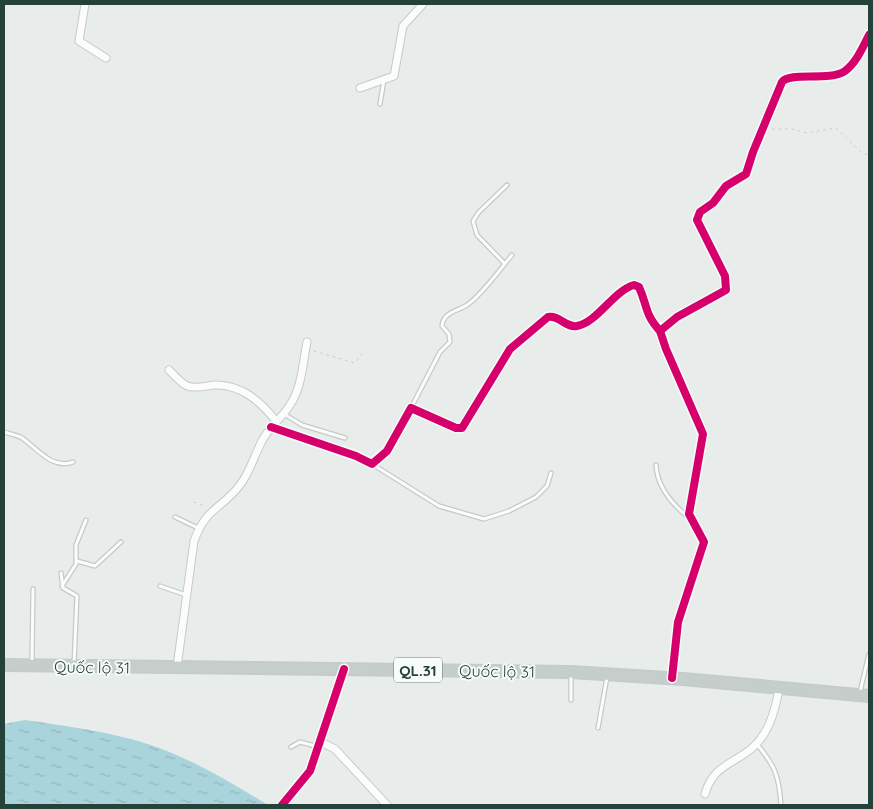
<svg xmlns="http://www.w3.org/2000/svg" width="873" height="809" font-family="Quicksand,sans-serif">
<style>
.water{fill:url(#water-ripples)}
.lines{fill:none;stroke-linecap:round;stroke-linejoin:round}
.service-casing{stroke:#c5cac8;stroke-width:5.5}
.minor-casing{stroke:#c5cac8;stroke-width:9}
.trunk-casing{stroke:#c3ccc9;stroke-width:14}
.path{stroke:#c3ccca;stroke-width:1;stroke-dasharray:2.5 4;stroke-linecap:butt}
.service{stroke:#fcfcfc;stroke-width:3}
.minor{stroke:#fcfcfc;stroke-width:7}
.trunk{stroke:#c6cecc;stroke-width:11}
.cycleway-casing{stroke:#f7fbf9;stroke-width:11}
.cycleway{stroke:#d6006c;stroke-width:8}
.labels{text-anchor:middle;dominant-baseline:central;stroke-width:4;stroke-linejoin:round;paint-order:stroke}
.shield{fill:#f7fbf9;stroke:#637a73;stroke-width:1}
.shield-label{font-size:15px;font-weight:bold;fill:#24423a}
.street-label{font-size:16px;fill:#24423a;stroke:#f7fbf9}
</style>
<defs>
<pattern id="water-ripples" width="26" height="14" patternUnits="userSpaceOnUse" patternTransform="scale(1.25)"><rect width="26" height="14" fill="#a9d4db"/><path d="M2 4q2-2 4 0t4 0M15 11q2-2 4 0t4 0" fill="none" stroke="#91b7bd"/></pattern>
</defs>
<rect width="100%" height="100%" fill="#e8edeb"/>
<path class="water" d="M25,720c48,7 97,13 142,31 35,14 68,34 101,54h-264v-81z"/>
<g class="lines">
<g class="service-casing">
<path id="service" d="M380,104l4,-24
M505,264l-28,-29 -4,-14 6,-9 28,-27
M411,408l29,-56 10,-10 -1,-8 -7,-8c1,-14 16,-15 25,-21 14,-9 34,-37 45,-50
M284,414l18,11 43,13
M4,432c6,2 13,3 18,6 15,10 30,32 51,24
M372,464l67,42 45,13 25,-8 27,-14 11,-11 4,-13
M656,465c1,21 16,39 32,52
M175,517l23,11
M77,561l18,5 26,-24
M61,573l2,15 14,8 -3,68
M62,586l14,-22v-19l10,-25
M160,586l26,9
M32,662l1,-73
M860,692l9,-38
M571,700v-24
M598,728l9,-51
M756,743c19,23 23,32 25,62
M291,747l9,-5 19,5"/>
</g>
<g class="minor-casing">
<path id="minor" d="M85,4l-6,37 27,17
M360,88l34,-12 9,-50 20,-22
M169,370c5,5 11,12 18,16 8,3 19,0 27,-1 27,-1 46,16 62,36
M271,427l85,29 16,8 15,-13 24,-43 45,20h6l48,-79 38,-32c11,-2 18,11 29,9 21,-4 36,-35 57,-41l5,2c9,20 5,26 21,44
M177,667l17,-126c13,-35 27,-31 46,-56 10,-13 14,-29 22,-44 7,-14 20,-23 28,-36 12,-17 13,-44 17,-63
M672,678l6,-56 26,-80 -15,-28 14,-80 -37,-85 -6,-18 17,-14 49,-27 -1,-14 -28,-56 3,-8 13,-9 13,-17 20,-12 7,-22 29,-70c8,-11 47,0 63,-11 11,-8 18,-24 24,-36
M321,742l14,7 52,56
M705,794c8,-28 26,-29 46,-45 18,-15 24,-38 28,-60
M282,805l28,-34 34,-102"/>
</g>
<g class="trunk-casing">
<path id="trunk" d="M4,665l567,7 112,7 186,17"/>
</g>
<path class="path" d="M772,129h20l15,4 29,-5 25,24 8,3
M314,351l41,12 9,-12
M194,502l11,4"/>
<use href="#service" class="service"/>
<use href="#minor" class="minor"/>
<use href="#trunk" class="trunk"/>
<g class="cycleway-casing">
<path id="cycleway" d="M271,427l85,29 16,8 15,-13 24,-43 45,20h6l48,-79 38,-32c11,-2 18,11 29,9 21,-4 36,-35 57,-41l5,2c9,20 5,26 21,44
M672,678l6,-56 26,-80 -15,-28 14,-80 -37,-85 -6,-18 17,-14 49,-27 -1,-14 -28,-56 3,-8 13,-9 13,-17 20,-12 7,-22 29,-70c8,-11 47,0 63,-11 11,-8 18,-24 24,-36
M282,805l28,-34 34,-102"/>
</g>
<use href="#cycleway" class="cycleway"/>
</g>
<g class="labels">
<rect class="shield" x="394" y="657.5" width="48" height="25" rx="4"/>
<g class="shield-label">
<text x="418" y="670">QL.31</text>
</g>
<g class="street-label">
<text transform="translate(92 667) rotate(1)">Quốc lộ 31</text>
<text transform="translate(497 671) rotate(1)">Quốc lộ 31</text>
</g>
</g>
<rect width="873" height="809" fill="none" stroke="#24423a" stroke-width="10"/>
</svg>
